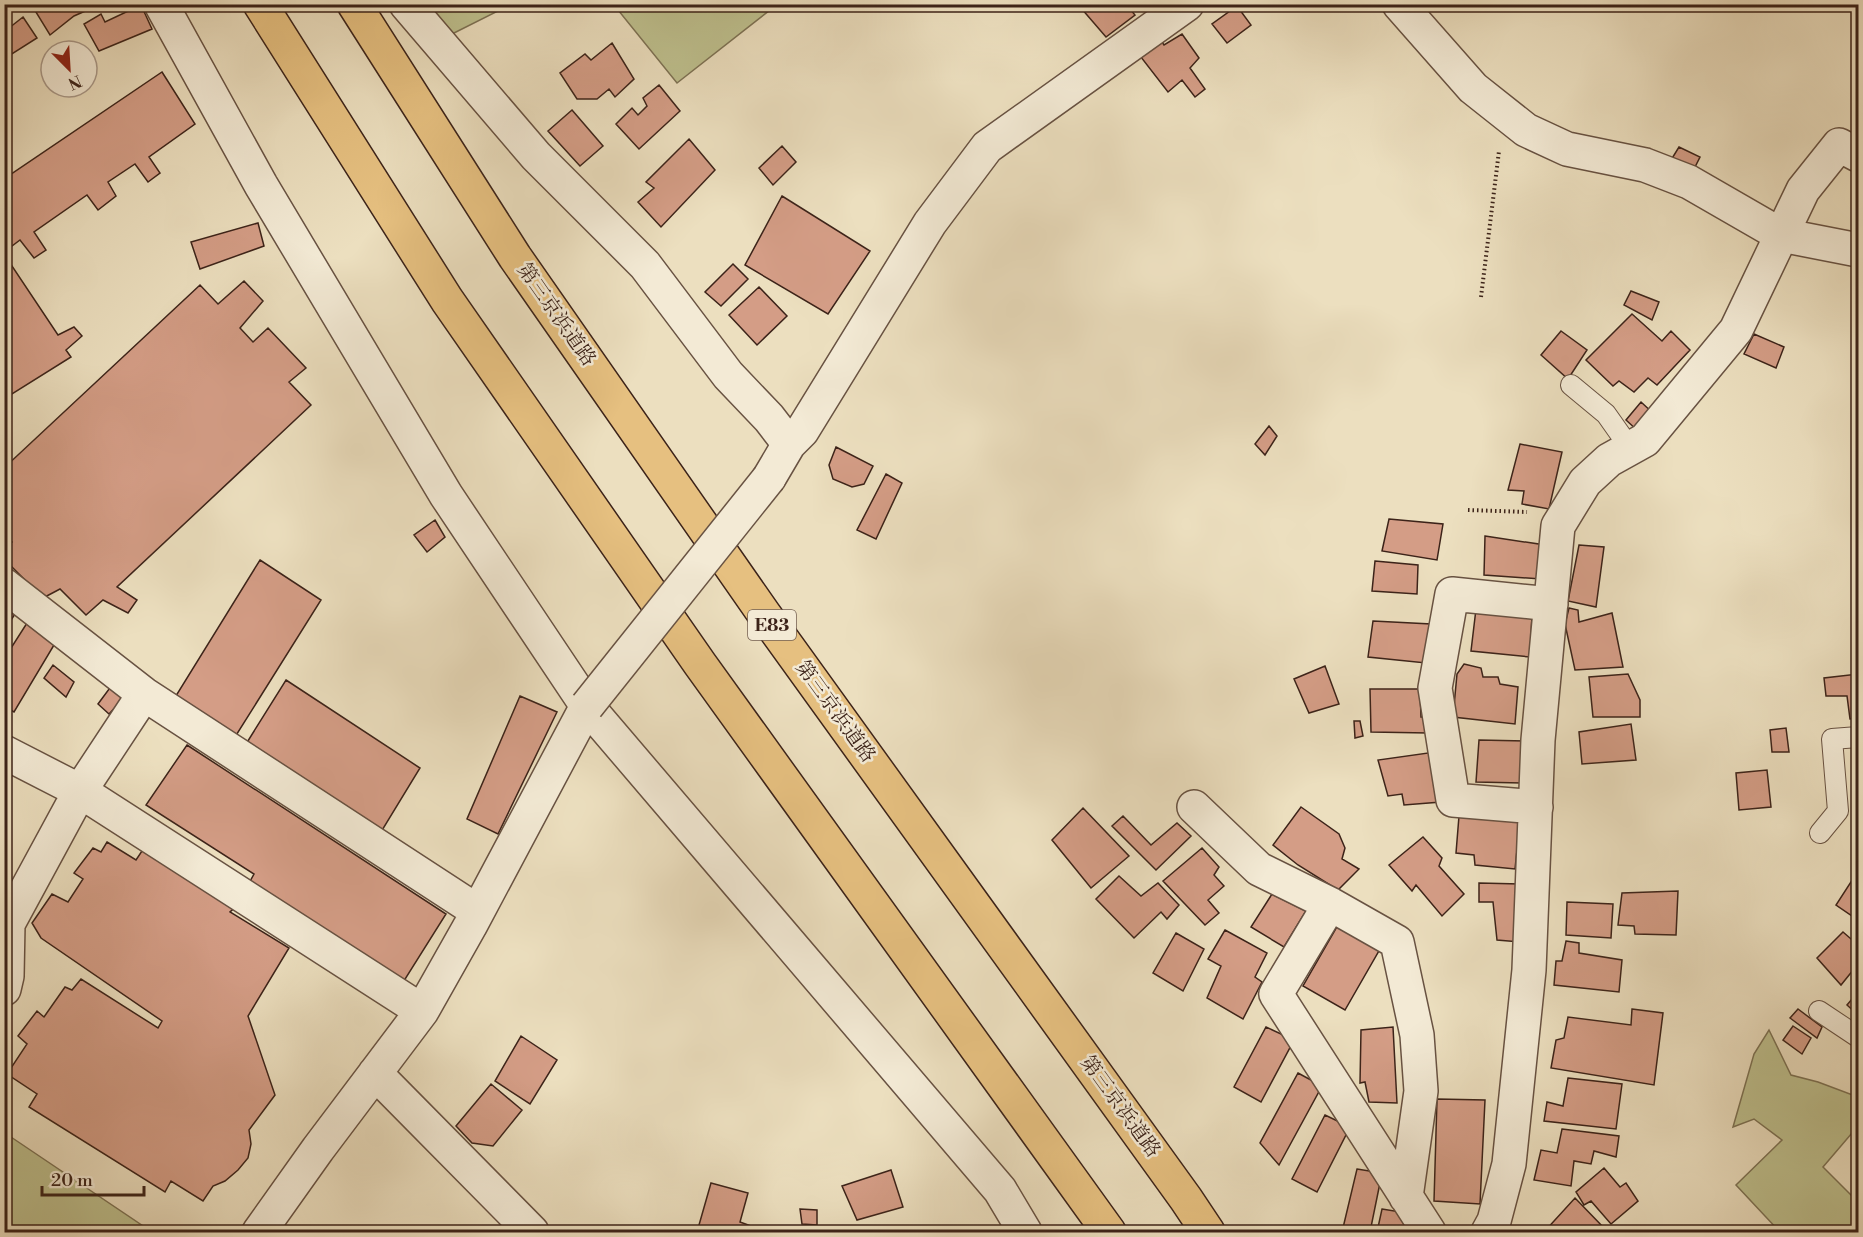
<svg xmlns="http://www.w3.org/2000/svg" width="1863" height="1237" font-family="'Libre Bodoni','Noto Serif JP',serif">
<style>
.green{fill:#bec08e;stroke:#7d7254;stroke-width:1.5}
.building{fill:#d49d86;stroke:#3c2319;stroke-width:1.5}
.lines{fill:none;stroke-linecap:round;stroke-linejoin:round}
.lane-casing{stroke:#685242;stroke-width:22}
.street-casing{stroke:#685242;stroke-width:36}
.highway-casing{stroke:#3c2319;stroke-width:36}
.path{stroke:#3c2319;stroke-width:4;stroke-dasharray:1.5 3;stroke-linecap:butt}
.lane{stroke:#f3ead5;stroke-width:20}
.street{stroke:#f3ead5;stroke-width:33}
.highway{stroke:#e6c080;stroke-width:33}
.street-bridge-casing{stroke:#685242;stroke-width:36;stroke-linecap:butt}
.street-bridge{stroke:#f3ead5;stroke-width:33}
.labels{text-anchor:middle;dominant-baseline:central;stroke-width:5;stroke-linejoin:round;paint-order:stroke}
.shield{fill:#f3ead5;stroke:#735f51;stroke-width:1.5}
.shield-label{font-size:18px;font-weight:bold;fill:#3c2319}
.street-label{font-size:20px;fill:#3c2319;stroke:#f3ead5}
</style>
<rect width="100%" height="100%" fill="#ecdfbf"/>
<filter id="stains"><feTurbulence type="fractalNoise" baseFrequency=".00333" numOctaves="4"/><feColorMatrix values="0 0 0 0 .2 0 0 0 0 .09 0 0 0 0 .02 0 0 0 .5 -.17"/></filter>
<radialGradient id="worn" r=".72"><stop offset=".6" stop-color="#630" stop-opacity="0"/><stop offset="1" stop-color="#630" stop-opacity=".3"/></radialGradient>
<path class="green" d="M766,4l4,6 -93,73 -63,-78z
M422,5h88l-60,30z
M1769,1030l22,45 27,7 40,15v29l-35,41 35,35v30h-78l-44,-47 46,-45 -28,-21 -21,8 21,-73z
M5,1133l147,99h-147z"/>
<path class="building" d="M31,4h65l1,2 -23,10 -24,19z
M1085,4h41l9,11 -29,22 -25,-29z
M141,5l11,24 -53,22 -15,-27 17,-10 4,8z
M1237,6l14,19 -24,18 -15,-19z
M23,17l14,21 -33,21v-37l5,6z
M1182,34l17,24 -9,10 15,21 -10,8 -13,-17 -14,12 -31,-40 21,-16 6,9z
M612,43l22,36 -19,18 -6,-8 -12,10h-20l-17,-26 25,-19 6,6z
M162,72l33,52 -46,33 11,16 -12,9 -13,-18 -27,18 8,14 -18,14 -11,-15 -53,37 12,18 -12,8 -14,-18 -16,12v-73z
M659,85l21,26 -41,38 -23,-25 16,-16 6,7 9,-9 -4,-8z
M572,110l31,36 -23,20 -32,-35z
M689,139l26,31 -54,57 -23,-25 16,-14 -8,-6z
M782,146l14,16 -23,23 -14,-17z
M1679,147l21,10 -7,14 -22,-11z
M782,196l88,55 -42,63 -83,-49z
M258,223l6,23 -64,23 -9,-27z
M4,254l54,81 16,-8 8,9 -16,14 5,7 -67,42z
M733,264l15,15 -27,27 -16,-14z
M244,281l19,20 -23,27 13,14 15,-14 38,40 -17,14 22,23 -194,182 20,13 -9,13 -25,-13 -17,15 -26,-26 -17,9 -39,-39v-10l8,-7 -8,-7v-67l196,-183 18,19z
M759,287l28,29 -30,29 -28,-30z
M1631,291l28,11 -7,18 -28,-15z
M1632,314l30,27 9,-10 19,19 -33,35 -9,-7 -14,14 -15,-11 -6,5 -27,-26z
M1561,331l26,19 -19,29 -27,-24z
M1754,334l30,13 -8,21 -32,-14z
M1641,402l13,12 -15,18 -13,-12z
M1269,426l8,10 -12,19 -10,-11z
M1520,444l42,8 -13,57 -27,-5 2,-13 -16,-1z
M836,447l37,19 -9,18 -12,3 -19,-8 -4,-14z
M886,474l16,9 -26,56 -19,-9z
M1389,519l54,5 -6,36 -55,-9z
M435,520l10,17 -18,15 -13,-17z
M1485,536l60,9 -4,34 -57,-4z
M1579,545l25,2 -8,60 -28,-6z
M260,560l61,40 -86,137 -61,-38z
M1375,561l43,4 -1,29 -45,-3z
M4,607l11,7 -11,17z
M1569,608l9,2 1,12 33,-9 11,54 -48,3 -10,-46z
M1476,609l56,6 -2,42 -59,-6z
M1373,621l58,3 -5,39 -58,-6z
M27,623l30,17 -43,72 -10,-6v-47z
M1464,664l17,4 2,9h15l2,7 18,3 -3,37 -62,-7 4,-43z
M53,665l21,17 -8,15 -22,-19z
M1325,666l14,38 -30,9 -15,-34z
M1628,674l12,26v17h-47l-4,-40z
M1858,674v44l-8,1 -3,-23h-21l-2,-18z
M286,680l134,88 -39,64 -135,-88z
M112,685l13,12 -16,17 -11,-10z
M1370,689h50l1,28h9l-2,16 -57,-1z
M520,696l37,16 -59,122 -31,-15z
M1354,721h6l3,15 -8,2z
M1631,724l5,36 -54,4 -3,-32z
M1786,728l3,24h-17l-2,-22z
M1479,740l46,1 -3,42 -46,-1z
M187,745l259,169 -44,70 -154,-99 6,-11 -108,-69z
M1435,752l6,50 -37,3 -2,-11 -14,2 -10,-36z
M1767,770l4,37 -32,3 -3,-37z
M1301,807l38,27 6,14 -3,11 17,10 -21,21 -40,-25 -25,-20z
M1083,808l46,48 -38,32 -39,-48z
M1123,816l28,29 26,-22 14,13 -35,34 -44,-44z
M1459,816l61,5 -5,48 -40,-4 -1,-10 -18,-2z
M1423,837l19,21 -3,8 25,28 -22,22 -26,-31 -4,6 -23,-26z
M107,842l29,18 10,-15 92,60 -8,7 59,36 -41,68 27,79 -26,35 2,14 -3,14 -10,12 -13,11 -12,5 -10,15 -32,-20 -6,11 -136,-85 8,-13 -30,-20 20,-30 -9,-8 19,-25 7,6 21,-30 7,3 9,-11 77,49 4,-7 -121,-83 -9,-15 20,-29 16,8 15,-23 -9,-6 19,-25 8,4z
M1202,848l17,19 -5,8 10,11 -16,14 11,13 -14,12 -42,-44z
M1858,871v49l-22,-15z
M1119,876l22,20 17,-13 21,22 -12,14 -6,-7 -27,26 -38,-39z
M1479,883l41,1v58l-23,-2 -4,-38h-14z
M1678,891l-2,44 -41,-1 -1,-8 -16,-1 4,-32z
M1272,894l34,17 -22,36 -33,-20z
M1567,902l46,2 -2,34 -45,-3z
M1338,925l42,24 -35,61 -42,-24z
M1225,930l42,23 -12,24 7,5 -19,37 -36,-21 14,-32 -13,-7z
M1843,932l15,13v19l-17,21 -24,-27z
M1176,933l28,16 -21,42 -30,-18z
M1566,941l13,2v10l43,7 -3,32 -65,-7 2,-24h6z
M1858,992v23l-11,-10z
M1632,1009l31,4 -9,72 -103,-17 5,-28 8,-2 4,-21 63,8z
M1798,1009l24,18 -5,11 -27,-20z
M1793,1026l18,12 -9,16 -19,-14z
M1266,1027l28,13 -33,62 -27,-15z
M1393,1027l4,76 -28,-1 -4,-20 -5,1 1,-53z
M521,1036l36,24 -27,44 -35,-23z
M1298,1073l24,13 -43,79 -19,-22z
M1568,1078l54,6 -6,45 -72,-8 3,-19 16,4z
M491,1084l31,26 -29,36 -21,-3 -16,-17z
M1437,1099l48,1 -5,104 -46,-3z
M1325,1115l25,12 -33,65 -25,-13z
M1562,1129l57,7 -3,21 -22,-6 -3,13 -17,-3 -3,25 -37,-6 7,-30 16,3z
M1604,1168l16,19 6,-4 12,18 -27,23 -20,-23 -7,4 -8,-13z
M1357,1169l25,4 -12,59h-28z
M891,1170l12,37 -46,13 -15,-34z
M711,1183l37,10 -8,29 19,7 -1,3h-61z
M1575,1198l30,31 -3,3h-58z
M800,1209l17,1v15l-15,-1z
M1382,1209l25,4 -4,19h-26z"/>
<g class="lines">
<g class="lane-casing">
<path id="lane" d="M1571,385l35,29 24,34
M1820,833l18,-22 -6,-72 26,-2
M1819,1011l39,26"/>
</g>
<g class="street-casing">
<path id="street" d="M161,4l100,181 185,310 141,211 413,484 25,42
M406,4l130,152 109,109 83,110 41,43 20,26
M1399,4l74,84 53,42 41,19 78,16 44,17 92,53 77,15
M769,478l20,-34 13,-13 128,-208 57,-76 200,-143
M4,585l140,109 333,217
M4,752l76,39 342,220
M1194,807l65,62 71,35 67,38 20,93 4,56 -15,106
M1536,807l-83,-7 -18,-112 17,-94 99,10
M1330,904l-54,90 153,238
M4,989l3,-13 1,-52 72,-133 64,-97
M375,1073l157,159
M259,1232l59,-83 104,-138 48,-85 117,-220
M1488,1232l6,-11 15,-57 20,-194 9,-230 20,-214 27,-44 24,-22 36,-20 91,-110 67,-140 36,-45 19,10"/>
</g>
<g class="highway-casing">
<path id="highway" d="M260,4l187,296 253,364 409,568
M354,4l161,253 249,357 422,585 22,33"/>
</g>
<path class="path" d="M1481,297l18,-146
M1468,510l59,2"/>
<use href="#lane" class="lane"/>
<use href="#street" class="street"/>
<use href="#highway" class="highway"/>
<g class="street-bridge-casing">
<path id="street-bridge" d="M587,706l182,-228"/>
</g>
<use href="#street-bridge" class="street-bridge"/>
</g>
<g class="labels">
<rect class="shield" x="748" y="610" width="48" height="30" rx="4.5"/>
<g class="shield-label">
<text x="772" y="625">E83</text>
</g>
<g class="street-label">
<text transform="translate(556 315) rotate(55)">第三京浜道路</text>
<text transform="translate(835 712) rotate(54)">第三京浜道路</text>
<text transform="translate(1120 1107) rotate(54)">第三京浜道路</text>
</g>
</g>
<rect width="1863" height="1237" fill="none" stroke="#ecdfbf" stroke-width="24"/>
<rect x="6" y="6" width="1851" height="1225" fill="none" stroke="#3c2319" stroke-width="3"/>
<rect x="12" y="12" width="1839" height="1213" fill="none" stroke="#3c2319" stroke-width="1.5"/>
<g transform="translate(69 69) rotate(156)"><circle r="28" fill="#f3ead5" stroke="#aa9a8a" stroke-width="1.5"/>
<path d="M0-4.5L10 22L0 15L-10 22Z" fill="#8f2418"/>
<text y="-9" font-size="16" font-weight="bold" text-anchor="middle" fill="#3c2319">N</text>
</g>
<path d="M42 1186v9h102v-9" fill="none" stroke="#3c2319" stroke-width="3"/>
<text x="51" y="1186" font-size="18" fill="#3c2319" stroke="#f3ead5" stroke-width="4.5" paint-order="stroke">20 m</text>
<rect width="100%" height="100%" filter="url(#stains)"/>
<rect width="100%" height="100%" fill="url(#worn)"/>
</svg>
